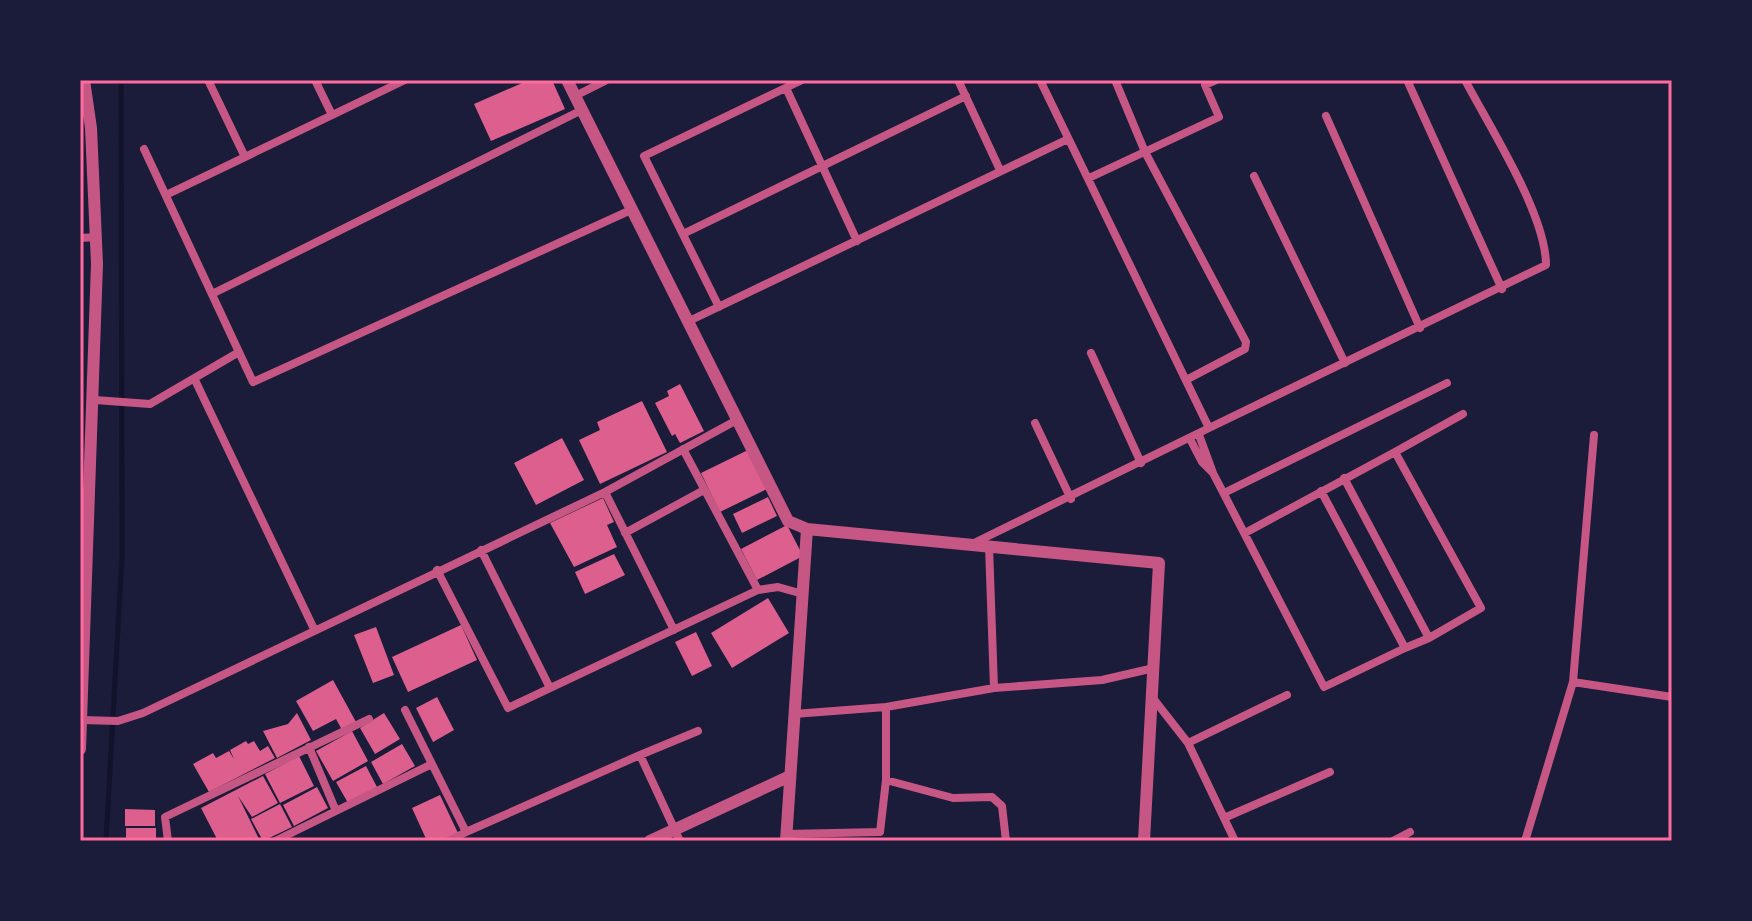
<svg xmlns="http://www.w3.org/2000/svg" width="1752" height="921" font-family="'Sofia Sans Condensed',sans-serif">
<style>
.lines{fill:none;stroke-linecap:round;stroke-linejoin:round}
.stream{stroke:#12122b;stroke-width:5}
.building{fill:#dd5f8e}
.minor{stroke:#c65784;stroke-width:8}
.tertiary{stroke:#c65784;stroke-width:12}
.neatline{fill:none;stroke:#ff6b9d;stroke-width:3}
</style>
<rect width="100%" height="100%" fill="#1b1b3a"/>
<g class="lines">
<path class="stream" d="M106,841l16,-285 -1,-476"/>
</g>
<path class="building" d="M529,80h23l13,29 -74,32 -17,-37z
M680,384l24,47 -24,12 -5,-9 -3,2 -17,-33 14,-7 -2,-5z
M642,401l25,51 -67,32 -21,-44 21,-10 -3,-8z
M562,438l22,42 -48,25 -22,-42z
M748,450l19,39 -47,23 -19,-39z
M768,497l9,19 -35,17 -9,-19z
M603,498l11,24 -7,3 10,22 -43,20 -24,-44z
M787,525l16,31 -46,24 -16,-31z
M614,554l11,21 -40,19 -10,-22z
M768,598l21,35 -57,35 -21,-35z
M461,625l16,35 -69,32 -16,-35z
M376,627l18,48 -21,8 -19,-48z
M696,632l16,34 -20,10 -17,-34z
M333,680l23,42 -14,8 -6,-11 -23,12 -17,-30z
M437,697l17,33 -21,12 -17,-34z
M297,713l14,27 -34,18 -14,-27 25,-7z
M384,713l16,26 -25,15 -15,-26z
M352,731l16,30 -35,20 -17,-30z
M246,741l2,3 6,-3 6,10 8,-5 7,12 -66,34 -16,-28 20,-11 3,5 13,-7 5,8 -4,-9z
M402,744l13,22 -32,18 -12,-22z
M299,756l15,30 -34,17 -15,-29z
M366,766l11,21 -29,16 -12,-21z
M263,776l15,27 -26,14 -14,-21 22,45h-42l-17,-33z
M317,787l11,21 -34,18 -11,-21z
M440,795l18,38 -18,8h-13l-15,-33z
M280,804l12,23 -29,14 -12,-22z
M125,809l30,1v16h-30z
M126,828h30v13h-30z"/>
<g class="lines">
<path class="minor" d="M208,80l37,77
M315,80l17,35
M958,80l42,90
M1115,80l30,72 101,190 -1,7 -59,31
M1407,80l95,209
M786,88l71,153
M575,96l30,-15
M1326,116l94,212
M144,149l109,233 378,-172
M1254,176l91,187
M1089,178l130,-61 -14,-32 11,-5
M166,195l239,-115
M683,234l283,-138
M80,238l17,-1
M212,294l370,-184
M719,307l-75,-151 158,-76
M687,322l381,-183
M1091,353l50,110
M194,378l120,251
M95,400l55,4 89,-52
M1035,423l36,76
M1209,428l337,-163c0,-51 -57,-139 -81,-185
M1199,435l14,38 111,214 81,-39 -84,-157
M1190,439l12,23 11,11
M1395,452l68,-38
M605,492l69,138
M1224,493l223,-110
M625,533l79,-43
M1245,533l150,-81 86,156 -52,30 -85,-160
M972,544l237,-116 -169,-348
M989,546l5,142
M481,550l69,138
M437,570l71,138 250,-118 -75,-141
M758,590l20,-3 25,7
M1405,648l24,-10
M1573,682l99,15
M1152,697l36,46 36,75
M405,710l61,122 -17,9
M794,714l92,-7
M81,720l37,1 25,-8 462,-221 132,-72
M1188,743l99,-48
M640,755l58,-24
M336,811l96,-47
M466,832l174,-77 40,86
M786,834l94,-2 6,-52
M168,841l-3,-24 204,-98
M275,841l61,-30 -27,-64
M1006,841l-4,-35 -10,-9 -39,1 -67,-18v-73l108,-19 108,-8 52,-12
M1235,841l-11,-23 106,-46
M1393,841l17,-9
M1525,841l48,-159 21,-247"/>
<path class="tertiary" d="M567,80l221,441 19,8 352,34 -15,278
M80,749l17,-485 -6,-136 -7,-48
M650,841l140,-65
M786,841l21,-312"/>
</g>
<rect width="1752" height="921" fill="none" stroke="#1b1b3a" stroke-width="164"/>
<rect x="82" y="82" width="1588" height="757" class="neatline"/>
</svg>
